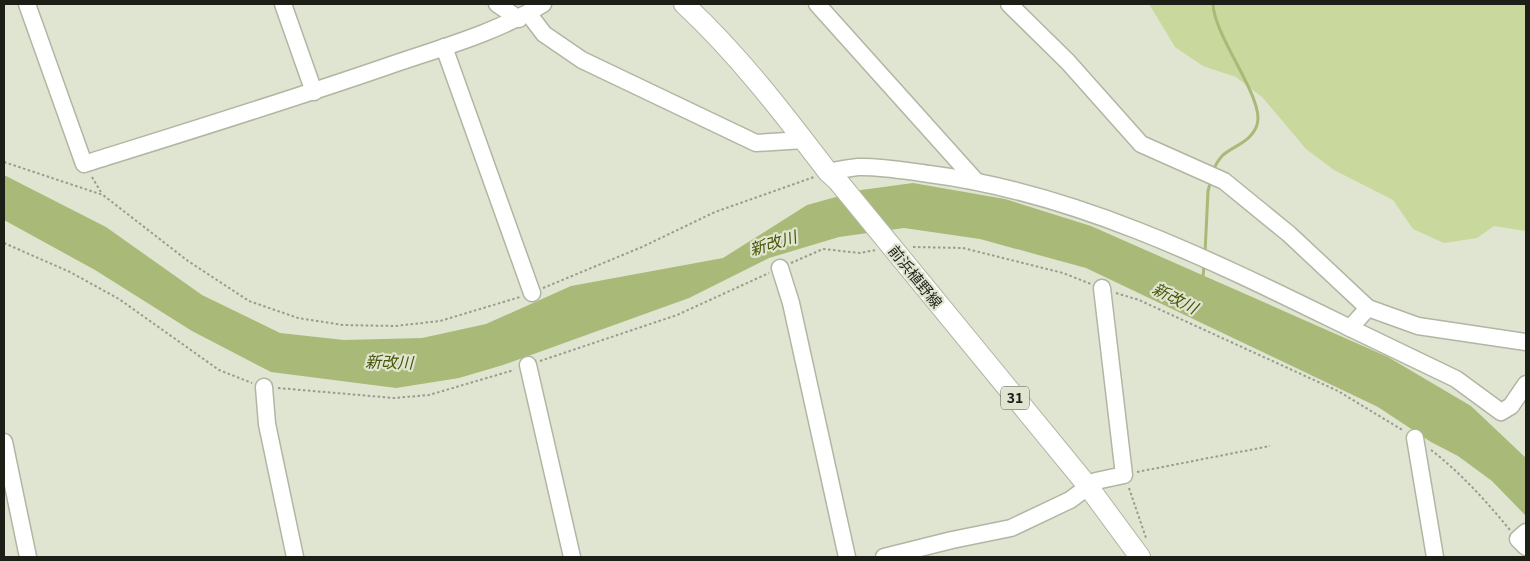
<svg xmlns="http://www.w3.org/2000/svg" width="1530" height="561" font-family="Georgia,'Noto Sans JP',serif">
  <rect width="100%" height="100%" fill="#dfe5d0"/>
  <path fill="#c9d89c" d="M1149,4H1526V231L1494,226L1477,238L1444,243L1413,229L1393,200L1334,170L1306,149L1263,98L1236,77L1203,66L1175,47Z"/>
  <path fill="#a9b977" d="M4,175L106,227L202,295L280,333L344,340L422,338L486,324L571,286L723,258L807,205L861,190L913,183L1005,199L1091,226L1388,357L1471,406L1526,458V516L1492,481L1458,456L1431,442L1378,407L1086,268L980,239L904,228L839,237L769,258L689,298L503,365L459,378L396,388L271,372L192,331L95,270L4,220Z"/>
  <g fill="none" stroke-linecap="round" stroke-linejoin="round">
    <g stroke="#a9b977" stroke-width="3">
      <path d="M1213,171C1215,166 1219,159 1223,155C1235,145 1251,142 1257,125C1266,100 1214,37 1213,4"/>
      <path d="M1205,253L1208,191L1211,180"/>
      <path d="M1203,278L1204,264"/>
    </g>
    <g stroke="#b1b6a3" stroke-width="19">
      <g id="minor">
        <path d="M27,4L84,164C186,132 287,101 388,66C440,48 496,33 543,4"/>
        <path d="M283,4L314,92"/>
        <path d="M497,4L519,19"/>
        <path d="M817,4L975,180"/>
        <path d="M1009,4L1068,62L1141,144L1224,181L1289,234L1368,308L1418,326L1526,342"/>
        <path d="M528,13L544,34L582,60L756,143L804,140"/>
        <path d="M444,47L532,293"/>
        <path d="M828,172C838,170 848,168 858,167C881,166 906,171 929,174C1078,193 1217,263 1350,328L1368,308"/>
        <path d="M780,268L791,303L847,557"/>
        <path d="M1350,328L1456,379L1501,412L1511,406L1526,384"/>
        <path d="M528,365L572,557"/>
        <path d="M264,387L267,424L295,557"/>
        <path d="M1415,438L1435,557"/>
        <path d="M4,442L28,557"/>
        <path d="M1526,532L1518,539L1526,547"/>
        <path d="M884,557L952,540L1011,528L1070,500L1096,481L1124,475L1102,288"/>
      </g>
    </g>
    <g stroke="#b1b6a3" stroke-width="22">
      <path id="major" d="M684,4C738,54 783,113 828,172L837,180L1087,485L1140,557"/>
    </g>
    <g stroke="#989c8c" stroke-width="2" stroke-dasharray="2.5 2.5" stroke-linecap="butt">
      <path d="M4,162L103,195L188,261L249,301L298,318L343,325L395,326L440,321L520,297"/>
      <path d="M92,177L102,194"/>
      <path d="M4,243L70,272L119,299L219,370L252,383"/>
      <path d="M913,247L963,248L1063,273L1091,284"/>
      <path d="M791,263L823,249L860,253L876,250"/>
      <path d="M543,288L642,247L715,212L814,177"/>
      <path d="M1116,293L1139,300L1338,391L1404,431"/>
      <path d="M540,361L677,315L769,273"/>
      <path d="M278,388L394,398L429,395L514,370"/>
      <path d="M1431,450C1461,473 1486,501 1510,530"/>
      <path d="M1137,472L1270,446"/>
      <path d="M1129,488L1146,538"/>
    </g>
    <use href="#minor" stroke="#fff" stroke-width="16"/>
    <use href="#major" stroke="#fff" stroke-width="20"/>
  </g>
  <g text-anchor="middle" stroke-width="4.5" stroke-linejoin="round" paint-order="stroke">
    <rect fill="#dfe5d0" stroke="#575a4e" stroke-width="1" x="1001" y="386.5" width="28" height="23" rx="4"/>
    <g font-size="14" font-weight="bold" fill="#1d1f17">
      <text x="1015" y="403">31</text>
    </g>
    <g font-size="15" fill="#1d1f17" stroke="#dfe5d0">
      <text transform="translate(915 277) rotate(51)" y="5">前浜植野線</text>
    </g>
    <g font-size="16" font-style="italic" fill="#485507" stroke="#dfe5d0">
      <text transform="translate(773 243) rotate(-17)" y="6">新改川</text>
      <text transform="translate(1175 298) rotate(27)" y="6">新改川</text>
      <text transform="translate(389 362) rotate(1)" y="6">新改川</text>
    </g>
  </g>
  <rect width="1530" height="561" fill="none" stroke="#1d1f17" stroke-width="10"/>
</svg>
